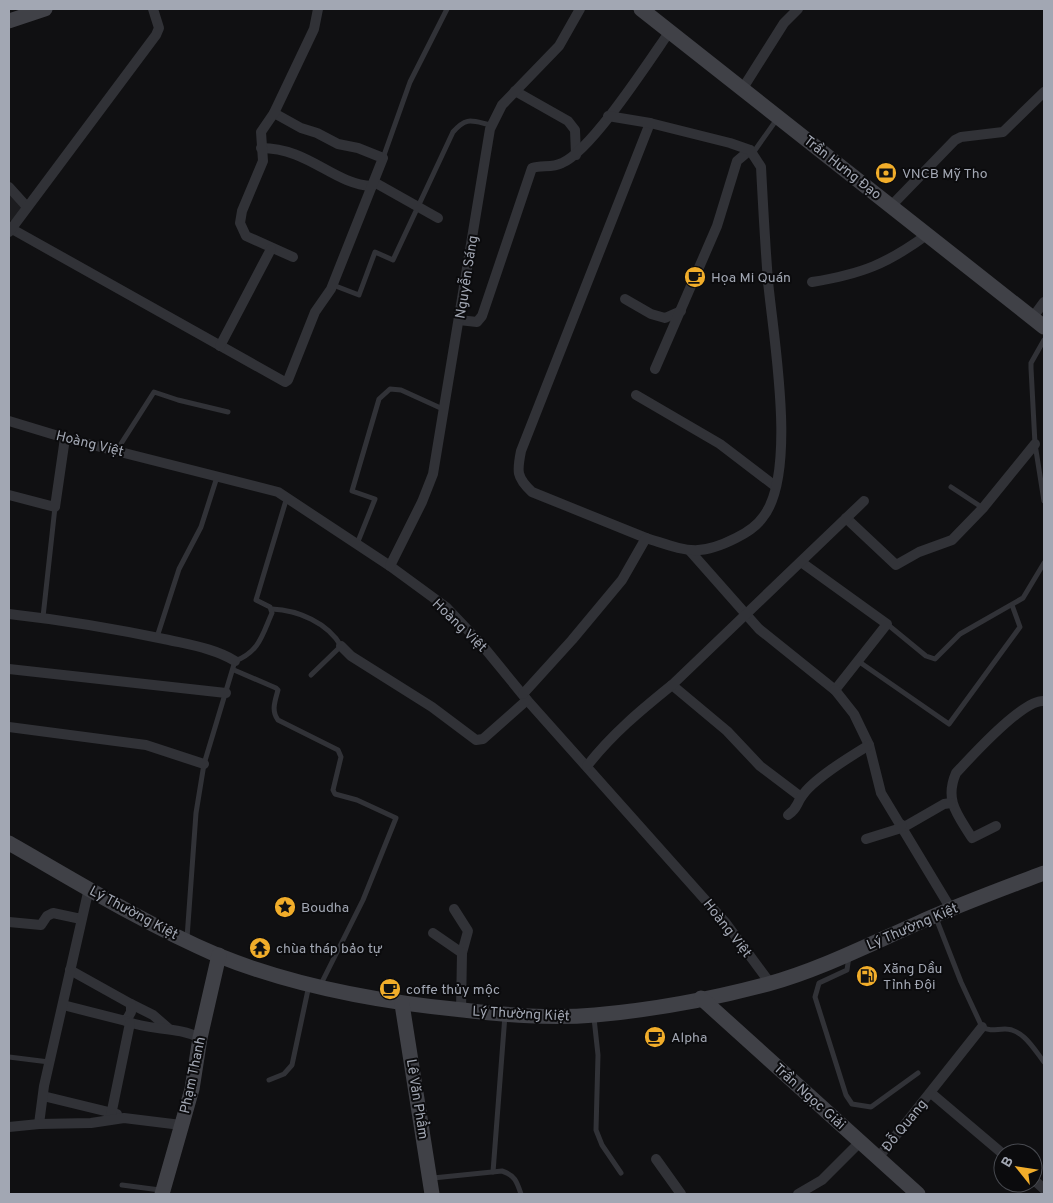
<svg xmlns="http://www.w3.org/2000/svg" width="1053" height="1203" font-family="Overpass,sans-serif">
  <rect width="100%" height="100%" fill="#101012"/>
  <path fill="#1c1c1f" d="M9,193L22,208L12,221L9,220Z"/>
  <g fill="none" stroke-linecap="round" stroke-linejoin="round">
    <g stroke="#313237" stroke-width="5">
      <path d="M753,153L777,119"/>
      <path d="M383,158L410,82L447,9"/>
      <path d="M333,285L359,295L375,252L393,260L453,132C467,116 472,121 491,125"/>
      <path d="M1044,340L1031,363V368L1035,444L1044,501"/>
      <path d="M117,450L154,392L178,400L228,412"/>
      <path d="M951,487L983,508"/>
      <path d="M357,544L375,499L352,491L379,399L390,389L401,390L445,410"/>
      <path d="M272,609C298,610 328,623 341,646L311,675"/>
      <path d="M43,617L55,507"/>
      <path d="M887,624L926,656L935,659L960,634L1023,598L1044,563"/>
      <path d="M157,637L179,569L201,527L217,477"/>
      <path d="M858,661L949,724L1020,627L1012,605"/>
      <path d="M234,670L276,688L278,690C275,701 271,711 278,720L338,750L341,757L333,790L335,794L357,800L396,818L363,900L321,984"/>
      <path d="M936,918L961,982L982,1027C991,1032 996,1029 1005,1029C1023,1029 1034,1049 1044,1062"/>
      <path d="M187,938L196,813L204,764L235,661C260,651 262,635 272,613L270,607L256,600L287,497"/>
      <path d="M849,956L847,970L819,983L815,997L846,1095L852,1104L871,1107L918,1073"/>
      <path d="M594,1018L598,1055L596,1130L602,1145L621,1173"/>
      <path d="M9,1057L49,1062"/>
      <path d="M269,1080L284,1074L292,1065L309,985"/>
      <path d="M493,1172L505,1015"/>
      <path d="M433,1178L502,1171C515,1175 517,1182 521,1194"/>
      <path d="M122,1185L160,1190"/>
    </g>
    <g stroke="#313237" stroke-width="10">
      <path d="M743,88L784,23L798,9"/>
      <path d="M515,91L568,121L575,130L576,155"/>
      <path d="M261,148C309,148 333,184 372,186"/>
      <path d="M374,182L438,218"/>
      <path d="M9,187L27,207"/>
      <path d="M892,205L955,140L961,137L1003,132L1044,92"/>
      <path d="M12,229L285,382L288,380L315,312L331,289L383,158L358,148L338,144L317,133L301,128L274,113"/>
      <path d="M9,232L156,35L159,28L153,9"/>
      <path d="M293,257L246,236L240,223L242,211L263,161L261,132L274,113L314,29L318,9"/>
      <path d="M812,282C862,274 887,264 928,234"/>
      <path d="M625,299L651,314L665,318L681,311"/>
      <path d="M1033,317L1044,302"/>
      <path d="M459,320L477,322L482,316L532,168C542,165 552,168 562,163C592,150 649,61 670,31"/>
      <path d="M220,346L271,249"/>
      <path d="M655,369L717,226L737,161L750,150"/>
      <path d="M636,395L720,444L775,486"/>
      <path d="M9,421L65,438L278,492L390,566L446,607L482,645L527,700L725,922L770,983"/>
      <path d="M9,495L55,507L65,438"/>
      <path d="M846,518L896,565L919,552L952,540L983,508L1035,444"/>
      <path d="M646,538L532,492C516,477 517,471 521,451L650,123"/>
      <path d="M690,551L759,629L835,690L887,624L801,562"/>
      <path d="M390,566L422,502L433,474L490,129L502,105L559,46L580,9"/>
      <path d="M9,614C63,620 116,629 169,640C191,645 216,649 235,661"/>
      <path d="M341,646L351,656L432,707L476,740L483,739L527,700"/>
      <path d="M9,669L226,693"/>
      <path d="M672,685L727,731L760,766L801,797"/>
      <path d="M835,690L854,714L869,745L881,793L951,909"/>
      <path d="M523,694L572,640L622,580L646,538C685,550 697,558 736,538C746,533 757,526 763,517C798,473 773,336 768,281C765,243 763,205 761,167L750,150L730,143L650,123L608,116"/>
      <path d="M9,727L146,745L204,764"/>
      <path d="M587,766C612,734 641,710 672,685L864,501"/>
      <path d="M788,815C798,808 796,804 802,796C813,779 851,756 869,745"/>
      <path d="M996,826L972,838C958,815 944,801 956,773C971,757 1023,699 1044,701"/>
      <path d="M904,827L944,804L951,803"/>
      <path d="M866,839L898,829L902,825"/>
      <path d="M454,909L468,931L462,953"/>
      <path d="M9,922L41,925L47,916L53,913L81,919"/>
      <path d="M433,933L462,953L461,1010"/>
      <path d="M131,1004L153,1015L168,1028"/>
      <path d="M63,1005L126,1021L131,1012V1004L70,970"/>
      <path d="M126,1021C150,1031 177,1026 200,1038"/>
      <path d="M931,1093L1003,1154"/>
      <path d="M43,1096L117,1114"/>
      <path d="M110,1120L130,1023"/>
      <path d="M39,1124L44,1086L89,888"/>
      <path d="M9,1127L39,1124L91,1123L124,1118L181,1125"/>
      <path d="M878,1158L982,1027"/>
      <path d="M656,1159L681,1194"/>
      <path d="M1033,1179L1044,1189"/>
      <path d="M798,1194L822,1180L860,1142"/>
    </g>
    <g stroke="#404147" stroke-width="15">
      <path d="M641,9L1044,327"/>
      <path d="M9,21L45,9"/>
      <path d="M9,843C77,882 145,924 217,955C296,987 380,1002 463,1010C507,1015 551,1019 595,1015C653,1010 712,999 768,984C819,970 868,945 916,924C958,905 1002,889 1044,873"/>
      <path d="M701,998L918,1194"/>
      <path d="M402,1004L432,1194"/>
      <path d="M162,1194L192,1089L200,1038L219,955"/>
    </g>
  </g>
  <defs>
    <g id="bank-disc" transform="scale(1.125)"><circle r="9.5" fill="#f1ad2a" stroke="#0b0b0d"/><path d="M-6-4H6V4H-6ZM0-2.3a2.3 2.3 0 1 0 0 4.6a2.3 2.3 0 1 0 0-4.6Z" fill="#111"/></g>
    <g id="cafe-disc" transform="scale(1.125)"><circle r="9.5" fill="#f1ad2a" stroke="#0b0b0d"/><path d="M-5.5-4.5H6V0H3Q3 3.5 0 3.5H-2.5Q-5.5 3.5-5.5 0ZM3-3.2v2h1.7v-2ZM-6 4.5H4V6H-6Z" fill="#111"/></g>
    <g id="sight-disc" transform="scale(1.125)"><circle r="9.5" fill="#f1ad2a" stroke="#0b0b0d"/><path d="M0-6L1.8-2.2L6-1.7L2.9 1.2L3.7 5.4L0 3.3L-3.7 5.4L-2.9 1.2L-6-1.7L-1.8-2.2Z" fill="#111"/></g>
    <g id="temple-disc" transform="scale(1.125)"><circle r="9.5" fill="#f1ad2a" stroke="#0b0b0d"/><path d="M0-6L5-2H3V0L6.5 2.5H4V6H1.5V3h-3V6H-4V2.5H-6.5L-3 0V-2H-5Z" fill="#111"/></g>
    <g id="fuel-disc" transform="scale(1.125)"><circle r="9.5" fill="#f1ad2a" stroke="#0b0b0d"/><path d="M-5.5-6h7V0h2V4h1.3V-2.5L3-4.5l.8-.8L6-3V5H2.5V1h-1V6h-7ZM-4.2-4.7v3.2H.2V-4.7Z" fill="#111"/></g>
  </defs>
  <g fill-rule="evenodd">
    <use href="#bank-disc" x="886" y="173"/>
    <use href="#cafe-disc" x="695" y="277"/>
    <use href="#sight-disc" x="285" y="907"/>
    <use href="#temple-disc" x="260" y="948"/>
    <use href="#fuel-disc" x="867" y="976"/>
    <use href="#cafe-disc" x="390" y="989"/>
    <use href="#cafe-disc" x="655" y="1037"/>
  </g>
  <g text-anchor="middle" stroke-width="4" stroke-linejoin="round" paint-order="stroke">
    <g font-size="14" fill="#a2a7b3" stroke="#0b0b0d">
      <text transform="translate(843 167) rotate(38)" y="5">Trần Hưng Đạo</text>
      <text transform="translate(466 277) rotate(-81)" y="5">Nguyễn Sáng</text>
      <text transform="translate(90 443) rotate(14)" y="5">Hoàng Việt</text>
      <text transform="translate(460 625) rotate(44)" y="5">Hoàng Việt</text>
      <text transform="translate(134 912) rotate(28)" y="5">Lý Thường Kiệt</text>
      <text transform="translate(912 926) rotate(-23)" y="5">Lý Thường Kiệt</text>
      <text transform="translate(728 928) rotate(52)" y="5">Hoàng Việt</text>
      <text transform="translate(521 1013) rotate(3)" y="5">Lý Thường Kiệt</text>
      <text transform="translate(192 1075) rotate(-78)" y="5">Phạm Thanh</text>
      <text transform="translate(810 1096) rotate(42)" y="5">Trần Ngọc Giải</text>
      <text transform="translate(418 1099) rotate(81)" y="5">Lê Văn Phẩm</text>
      <text transform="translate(904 1125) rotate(-51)" y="5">Đỗ Quang</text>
    </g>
    <g font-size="14" fill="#a2a7b3" stroke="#0b0b0d" text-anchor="start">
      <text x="902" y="178">VNCB Mỹ Tho</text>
      <text x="711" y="282">Họa Mi Quán</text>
      <text x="301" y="912">Boudha</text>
      <text x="276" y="953">chùa tháp bảo tự</text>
      <text x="883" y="973">Xăng Dầu<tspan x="883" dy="16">Tỉnh Đội</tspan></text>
      <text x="406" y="994">coffe thủy mộc</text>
      <text x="671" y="1042">Alpha</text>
    </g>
  </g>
  <rect width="1053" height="1203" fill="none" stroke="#a2a7b3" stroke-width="20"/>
  <g transform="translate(1018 1168) rotate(300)"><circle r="24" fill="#0b0b0d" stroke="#47494f"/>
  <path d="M0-4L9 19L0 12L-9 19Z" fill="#f1ad2a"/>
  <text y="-8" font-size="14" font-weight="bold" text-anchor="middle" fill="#a2a7b3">B</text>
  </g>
</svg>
